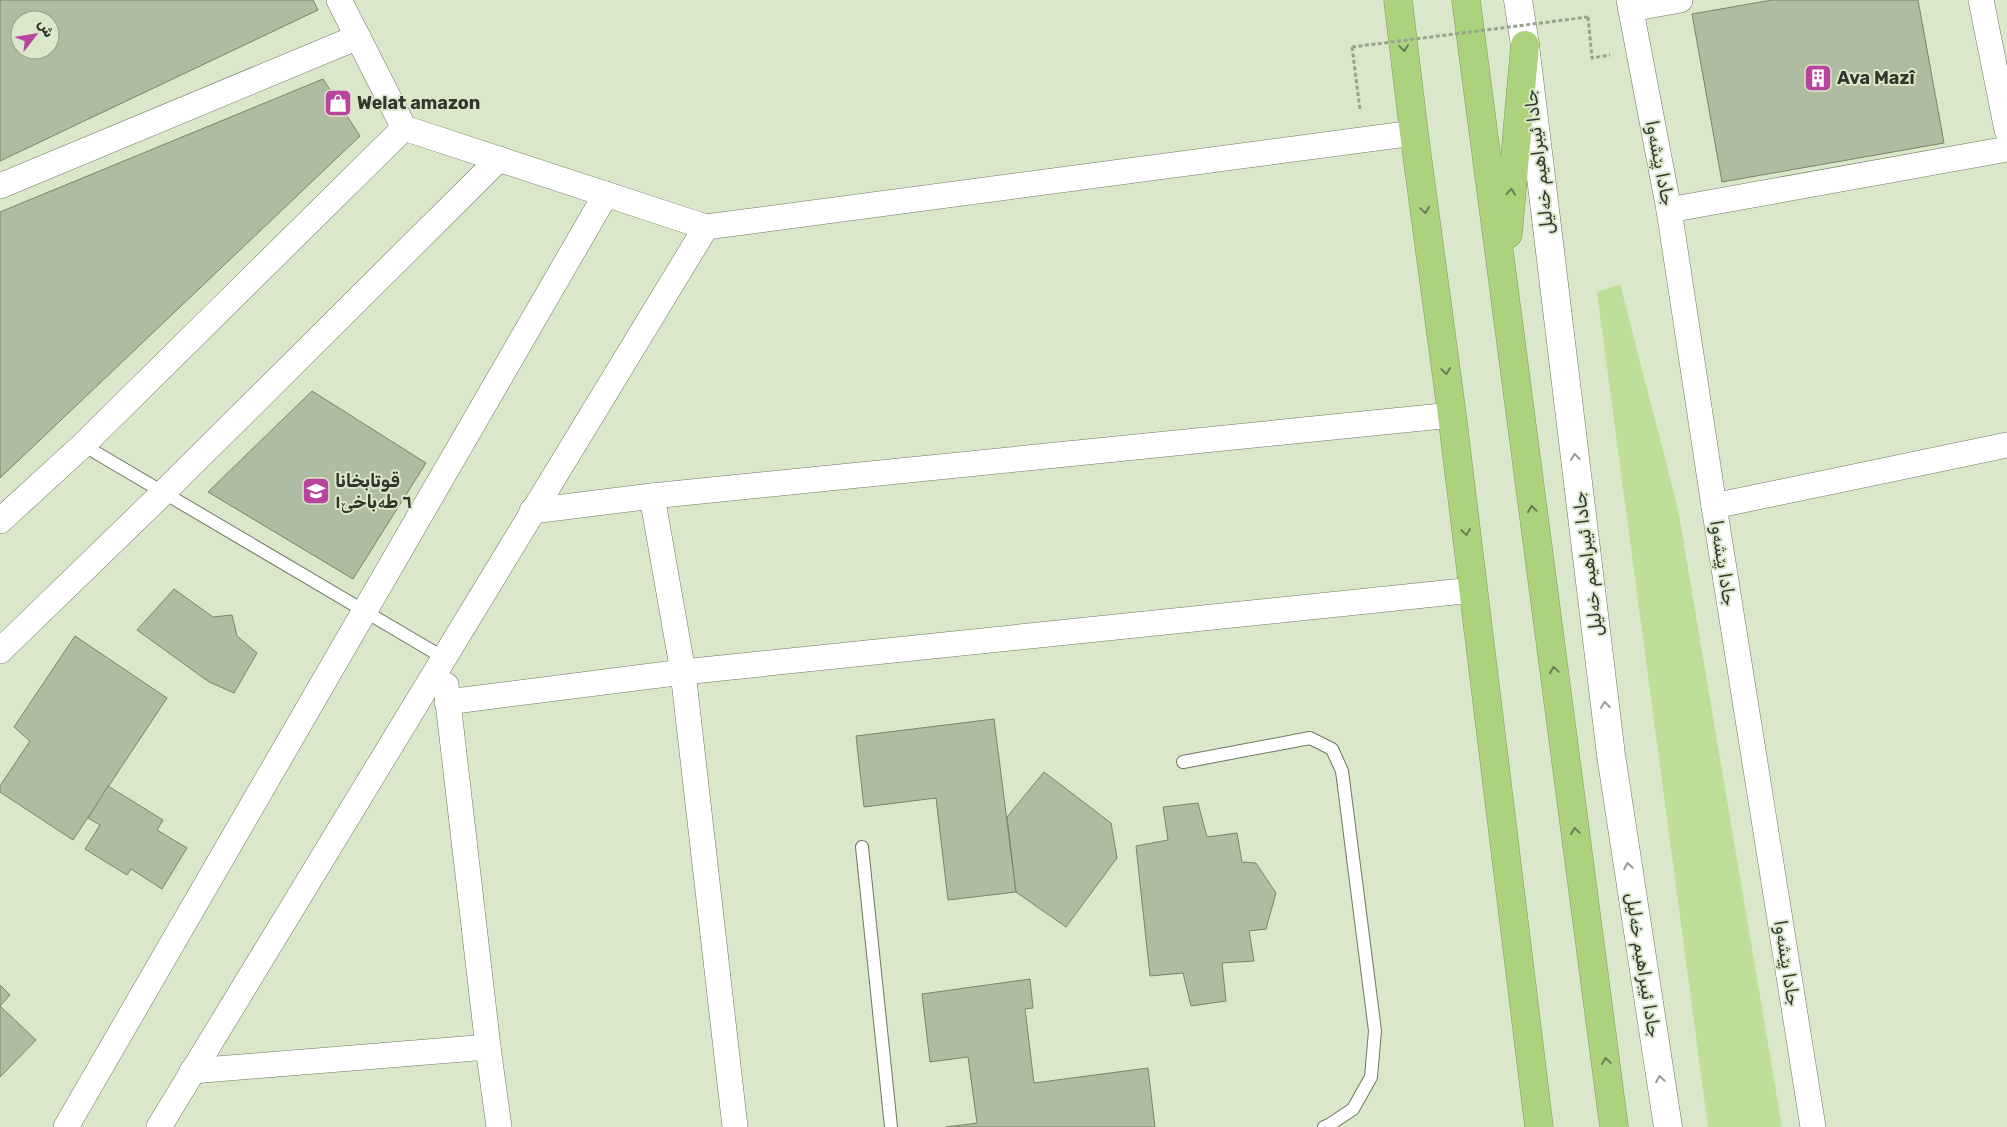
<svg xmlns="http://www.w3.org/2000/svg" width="2007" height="1127" font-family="Rubik,'Noto Naskh Arabic',sans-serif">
  <rect width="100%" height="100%" fill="#dae7cb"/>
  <path fill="#bfde99" d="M1620,284L1678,509L1782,1127H1708L1597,292Z"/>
  <g fill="#b0bca2" stroke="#79856b" fill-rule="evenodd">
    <path d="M0,0H313L318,10L0,161ZM20,20H50V50H20Z"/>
    <path d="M1772,0H1918L1944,143L1722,182L1692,14Z"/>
    <path d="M323,79L360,136L0,478V212Z"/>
    <path d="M312,391L426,463L353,579L208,492Z"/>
    <path d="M174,589L213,617L232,615L237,636L257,653L234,693L209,682L137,630Z"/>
    <path d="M75,636L167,698L73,840L0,792V786L30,741L14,727Z"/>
    <path d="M994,719L1016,892L948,900L936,798L864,807L856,736Z"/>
    <path d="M1044,772L1111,823L1117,858L1066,927L1016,892L1007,817Z"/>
    <path d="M108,786L163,820L157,830L187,848L162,889L131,869L127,875L85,849L100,825L88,818Z"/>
    <path d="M1198,803L1207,837L1237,833L1242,862L1256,863L1276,893L1266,929L1249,931L1254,961L1222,963L1226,1001L1191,1006L1183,973L1150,976L1136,846L1168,840L1163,807Z"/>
    <path d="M1030,979L1033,1008L1025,1009L1034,1083L1148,1068L1155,1127H946L977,1123L968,1057L930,1062L922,994Z"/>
    <path d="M0,985L10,995L0,1006Z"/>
    <path d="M0,1006L36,1040L0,1077Z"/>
  </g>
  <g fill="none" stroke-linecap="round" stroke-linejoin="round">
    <g stroke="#6d7960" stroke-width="14">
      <g id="lane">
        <path d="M83,445L444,658"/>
        <path d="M1183,762L1310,738L1332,749L1342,771L1375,1031L1371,1077L1353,1109L1329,1125L1324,1127"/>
        <path d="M862,847L891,1127"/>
      </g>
    </g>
    <g stroke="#6d7960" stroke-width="26">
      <g id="street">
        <path d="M339,0L404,128L706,227"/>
        <path d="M1629,0L1669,210L1714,506L1813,1127"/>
        <path d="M1981,0L2007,130"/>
        <path d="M1631,9L1680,0"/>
        <path d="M0,186L358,37"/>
        <path d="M1669,210L2007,149"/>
        <path d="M652,496L683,672L735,1127"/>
        <path d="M1714,506L2007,445"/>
        <path d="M532,511L652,496L1452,415"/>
        <path d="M0,521L83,445L404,128"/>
        <path d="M0,651L164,492L499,159"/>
        <path d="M446,685L488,1047L499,1127"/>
        <path d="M447,702L683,672L1473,590"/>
        <path d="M192,1071L488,1047"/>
        <path d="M66,1127L606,194"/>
        <path d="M159,1127L706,227L1414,133"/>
      </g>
    </g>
    <g stroke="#6d7960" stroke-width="29">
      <path id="secondary" d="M1518,0L1525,45L1611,755L1668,1127"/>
    </g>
    <g stroke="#829c62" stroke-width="29">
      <g id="highway">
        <path d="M1398,0L1414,133L1452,415L1539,1127"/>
        <path d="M1466,0L1614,1127"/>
        <path d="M1508,234L1525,45"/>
      </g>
    </g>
    <g stroke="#98a28d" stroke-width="3" stroke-dasharray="4 2.5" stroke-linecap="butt">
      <path d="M1588,17L1592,58L1610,55"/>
      <path d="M1352,47L1360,110"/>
    </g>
    <use href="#lane" stroke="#fff" stroke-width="12"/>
    <use href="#street" stroke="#fff" stroke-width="25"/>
    <use href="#secondary" stroke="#fff" stroke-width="28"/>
    <use href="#highway" stroke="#add27e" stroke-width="28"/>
    <path stroke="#98a28d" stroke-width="3" stroke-dasharray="4 2.5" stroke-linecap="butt" d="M1352,47L1588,17"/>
  </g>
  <defs><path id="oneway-chevron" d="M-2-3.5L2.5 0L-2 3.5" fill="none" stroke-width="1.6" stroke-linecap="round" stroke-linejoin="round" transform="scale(1.25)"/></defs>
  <g stroke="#697d51">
    <use href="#oneway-chevron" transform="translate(1404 48) rotate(83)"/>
    <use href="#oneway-chevron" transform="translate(1511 192) rotate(-86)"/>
    <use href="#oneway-chevron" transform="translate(1425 210) rotate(82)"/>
    <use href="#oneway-chevron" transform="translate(1446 371) rotate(83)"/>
    <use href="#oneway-chevron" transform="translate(1532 509) rotate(-98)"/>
    <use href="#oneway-chevron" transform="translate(1466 532) rotate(83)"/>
    <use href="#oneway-chevron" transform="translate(1554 670) rotate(-98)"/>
    <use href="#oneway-chevron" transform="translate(1575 831) rotate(-98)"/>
    <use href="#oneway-chevron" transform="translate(1606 1061) rotate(-98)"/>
  </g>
  <g stroke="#989b96">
    <use href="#oneway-chevron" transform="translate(1575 457) rotate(-97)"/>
    <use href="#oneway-chevron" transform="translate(1605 705) rotate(-97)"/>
    <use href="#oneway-chevron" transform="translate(1628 866) rotate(-99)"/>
    <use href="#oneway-chevron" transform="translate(1660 1079) rotate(-99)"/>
  </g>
  <defs>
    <g id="building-square" transform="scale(1.4375)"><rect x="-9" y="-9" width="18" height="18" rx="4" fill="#b8449d" stroke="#dae7cb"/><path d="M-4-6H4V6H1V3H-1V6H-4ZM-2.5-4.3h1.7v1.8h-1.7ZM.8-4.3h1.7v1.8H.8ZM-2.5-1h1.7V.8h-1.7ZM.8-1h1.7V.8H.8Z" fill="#fff"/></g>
    <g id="shop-square" transform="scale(1.4375)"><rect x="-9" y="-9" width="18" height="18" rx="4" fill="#b8449d" stroke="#dae7cb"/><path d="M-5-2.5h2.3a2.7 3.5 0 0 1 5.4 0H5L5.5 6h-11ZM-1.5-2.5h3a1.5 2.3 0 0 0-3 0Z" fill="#fff"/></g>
    <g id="school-square" transform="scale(1.4375)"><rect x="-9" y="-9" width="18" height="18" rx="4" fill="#b8449d" stroke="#dae7cb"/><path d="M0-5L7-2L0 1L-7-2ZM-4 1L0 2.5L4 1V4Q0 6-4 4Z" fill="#fff"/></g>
  </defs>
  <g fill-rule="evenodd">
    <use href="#building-square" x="1818" y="78"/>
    <use href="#shop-square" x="338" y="103"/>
    <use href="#school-square" x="316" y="491"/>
  </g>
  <g text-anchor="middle" stroke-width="4" stroke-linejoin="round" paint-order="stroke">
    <g font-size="18" font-weight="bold" fill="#32372d" stroke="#dae7cb" text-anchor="start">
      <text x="1837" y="84">Ava Mazî</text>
      <text x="357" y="109">Welat amazon</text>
      <text x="335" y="487">قوتابخانا<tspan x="335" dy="21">۱٦ طەباخێ</tspan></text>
    </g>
    <g font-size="18" fill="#32372d" stroke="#dae7cb">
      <text transform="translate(1539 162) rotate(-97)" y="6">جادا ئیبراهیم خەلیل</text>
      <text transform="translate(1660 163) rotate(79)" y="6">جادا پێشەوا</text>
      <text transform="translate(1723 563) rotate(81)" y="6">جادا پێشەوا</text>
      <text transform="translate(1588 564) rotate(-97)" y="6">جادا ئیبراهیم خەلیل</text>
      <text transform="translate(1787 963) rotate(81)" y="6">جادا پێشەوا</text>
      <text transform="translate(1643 965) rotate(81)" y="6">جادا ئیبراهیم خەلیل</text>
    </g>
  </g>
  <g transform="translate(35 35) rotate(59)"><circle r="24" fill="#dae7cb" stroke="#97a18c"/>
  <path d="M0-4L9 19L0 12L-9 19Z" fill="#b8449d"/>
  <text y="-8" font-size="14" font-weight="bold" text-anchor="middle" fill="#32372d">ش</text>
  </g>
</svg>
